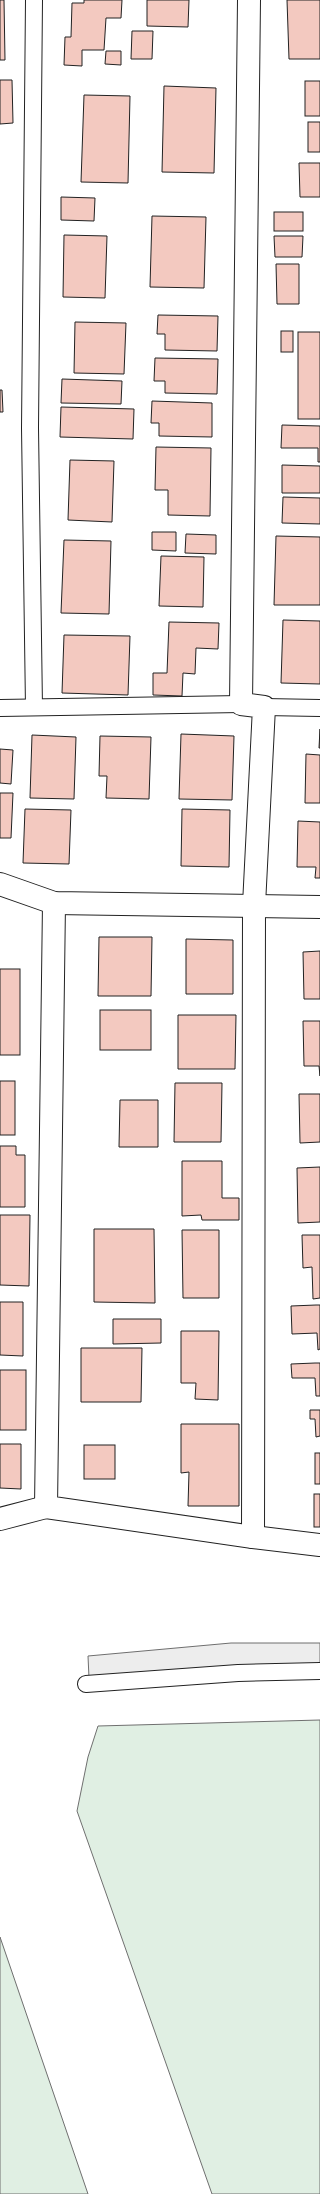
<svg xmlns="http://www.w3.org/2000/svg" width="320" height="2194" font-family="Jost,sans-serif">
  <rect width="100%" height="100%" fill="#fff"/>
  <g fill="#e0efe3" stroke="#6f6f6f">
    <path d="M320,1720V2194H212L77,1811L88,1757L98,1726Z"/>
    <path d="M0,1937L88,2194H0Z"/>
  </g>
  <path fill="#ededed" stroke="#6f6f6f" d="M231,1643H320V1667L89,1678L88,1656Z"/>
  <g fill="#f3c9c0" stroke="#222">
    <path d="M0,0H4L5,60H0Z"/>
    <path d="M84,0H122L121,18H106L104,50H82V66L64,65L65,37H71L72,3H84Z"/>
    <path d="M147,0H189L188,27L147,26Z"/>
    <path d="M287,0H320V59H289Z"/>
    <path d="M132,31H153L152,59H131Z"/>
    <path d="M106,51H121V65L105,64Z"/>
    <path d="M0,80H12L13,123L0,124Z"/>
    <rect x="305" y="81" width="15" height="35"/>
    <path d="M164,86L216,88L214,173L162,172Z"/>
    <path d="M84,95L130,96L128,183L81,182Z"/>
    <rect x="308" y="122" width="12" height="30"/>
    <path d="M299,163H320V197H300Z"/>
    <path d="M61,197L95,198L94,221L61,220Z"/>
    <rect x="274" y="212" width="29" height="19"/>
    <path d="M152,216L206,217L204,288L150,287Z"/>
    <path d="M64,235L107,236L105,298L63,297Z"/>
    <path d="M274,236H303L302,257H275Z"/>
    <path d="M276,264H299V304H277Z"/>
    <path d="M158,315L218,316L217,351L165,350V334H157Z"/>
    <path d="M75,322L126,323L124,374L74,373Z"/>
    <rect x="281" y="331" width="12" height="21"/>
    <rect x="298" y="332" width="22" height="87"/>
    <path d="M155,358L218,359L217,394L165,393V381H154Z"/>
    <path d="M62,379L122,381L121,404L61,403Z"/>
    <path d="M0,390H2L3,412H0Z"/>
    <path d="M152,401L212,403V437L159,436V423H151Z"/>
    <path d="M61,407L134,409L133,439L60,437Z"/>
    <path d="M282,425L320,426V462H318V448H281Z"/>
    <path d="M156,447L211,448L210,516L168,515V490H155Z"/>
    <path d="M70,460L114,461L112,522L68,520Z"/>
    <path d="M282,465L320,466V493H282Z"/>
    <path d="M283,497L320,498V524L282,523Z"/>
    <path d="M152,532H176V551L152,550Z"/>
    <path d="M186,534L216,535V554L185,553Z"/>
    <path d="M276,536L320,537V605H274Z"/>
    <path d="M64,540L111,541L109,614L61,613Z"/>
    <path d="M161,556L204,557L203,607L159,606Z"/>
    <path d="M283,620L320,621V684L281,683Z"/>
    <path d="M169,622L219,623L218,649L196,648L195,674L183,673L182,696L153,695V673H167Z"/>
    <path d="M64,635L130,636L128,695L62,693Z"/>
    <path d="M320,729V748H319Z"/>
    <path d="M181,734L234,736L232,800L179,799Z"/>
    <path d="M32,735L76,737L74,799L30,798Z"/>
    <path d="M100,736L151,737L149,799L106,798L107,776H99Z"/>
    <path d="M0,749L13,750L11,784L0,783Z"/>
    <path d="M306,754L320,755V803H305Z"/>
    <path d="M0,793H13L11,838H0Z"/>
    <path d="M25,809L71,810L69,864L23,863Z"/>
    <path d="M182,809L230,810L229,867L181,866Z"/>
    <path d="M298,821L320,822V878H315L316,867H297Z"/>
    <path d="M99,937H152L151,996H98Z"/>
    <path d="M186,939L233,940V994H186Z"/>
    <path d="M320,951V999H304L303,952Z"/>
    <rect x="0" y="969" width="20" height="86"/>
    <rect x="100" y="1010" width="51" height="40"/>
    <path d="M178,1015H236L235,1069H178Z"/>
    <path d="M303,1021H320V1076L319,1066H304Z"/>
    <rect x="0" y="1081" width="15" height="54"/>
    <path d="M175,1083H222L221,1142H174Z"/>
    <path d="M299,1094H320V1142L300,1143Z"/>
    <path d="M120,1100H158V1147H119Z"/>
    <path d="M0,1146H16V1155H25V1207H0Z"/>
    <path d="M182,1161H222V1198H239V1220H202L201,1215L182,1216Z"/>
    <path d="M320,1167V1222L298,1223L297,1168Z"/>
    <path d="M0,1215H30L29,1286L0,1285Z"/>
    <path d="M94,1229H154L155,1303L94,1302Z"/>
    <path d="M182,1230H219V1298H183Z"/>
    <path d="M302,1235H320V1298L313,1299L312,1267L303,1268Z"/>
    <path d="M0,1302H23V1356L0,1355Z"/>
    <path d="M316,1305H320V1349L318,1350L317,1333L292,1334L291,1306Z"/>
    <path d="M113,1319H161V1343L113,1344Z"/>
    <path d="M181,1331H219L218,1400L195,1399L196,1383H181Z"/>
    <path d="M81,1348H142L141,1402H81Z"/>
    <path d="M315,1363H320V1396H316L315,1378H292L291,1364Z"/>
    <rect x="0" y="1370" width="26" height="60"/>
    <path d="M310,1410H320V1436L316,1437L315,1419H310Z"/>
    <path d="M181,1424H239V1506H188L189,1472L181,1473Z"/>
    <path d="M0,1444H21V1489L0,1488Z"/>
    <rect x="84" y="1445" width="31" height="34"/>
    <rect x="315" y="1453" width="5" height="31"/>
    <rect x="314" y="1494" width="6" height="33"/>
  </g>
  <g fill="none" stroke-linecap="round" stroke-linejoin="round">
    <g stroke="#222" stroke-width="18">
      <g id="service">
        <path d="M34,707L30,428L34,0"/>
        <path d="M264,707L320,708"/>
        <path d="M0,708L241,704"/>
        <path d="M86,1684L238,1673L320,1671"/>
      </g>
    </g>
    <g stroke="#222" stroke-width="24">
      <g id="minor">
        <path d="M0,884L54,903L320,907"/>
        <path d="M54,903L46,1507L253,1537L254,905L264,707L241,704L249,0"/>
        <path d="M0,1519L46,1507"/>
        <path d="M253,1537L320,1545"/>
      </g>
    </g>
    <use href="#service" stroke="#fff" stroke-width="16"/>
    <use href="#minor" stroke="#fff" stroke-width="22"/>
  </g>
</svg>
